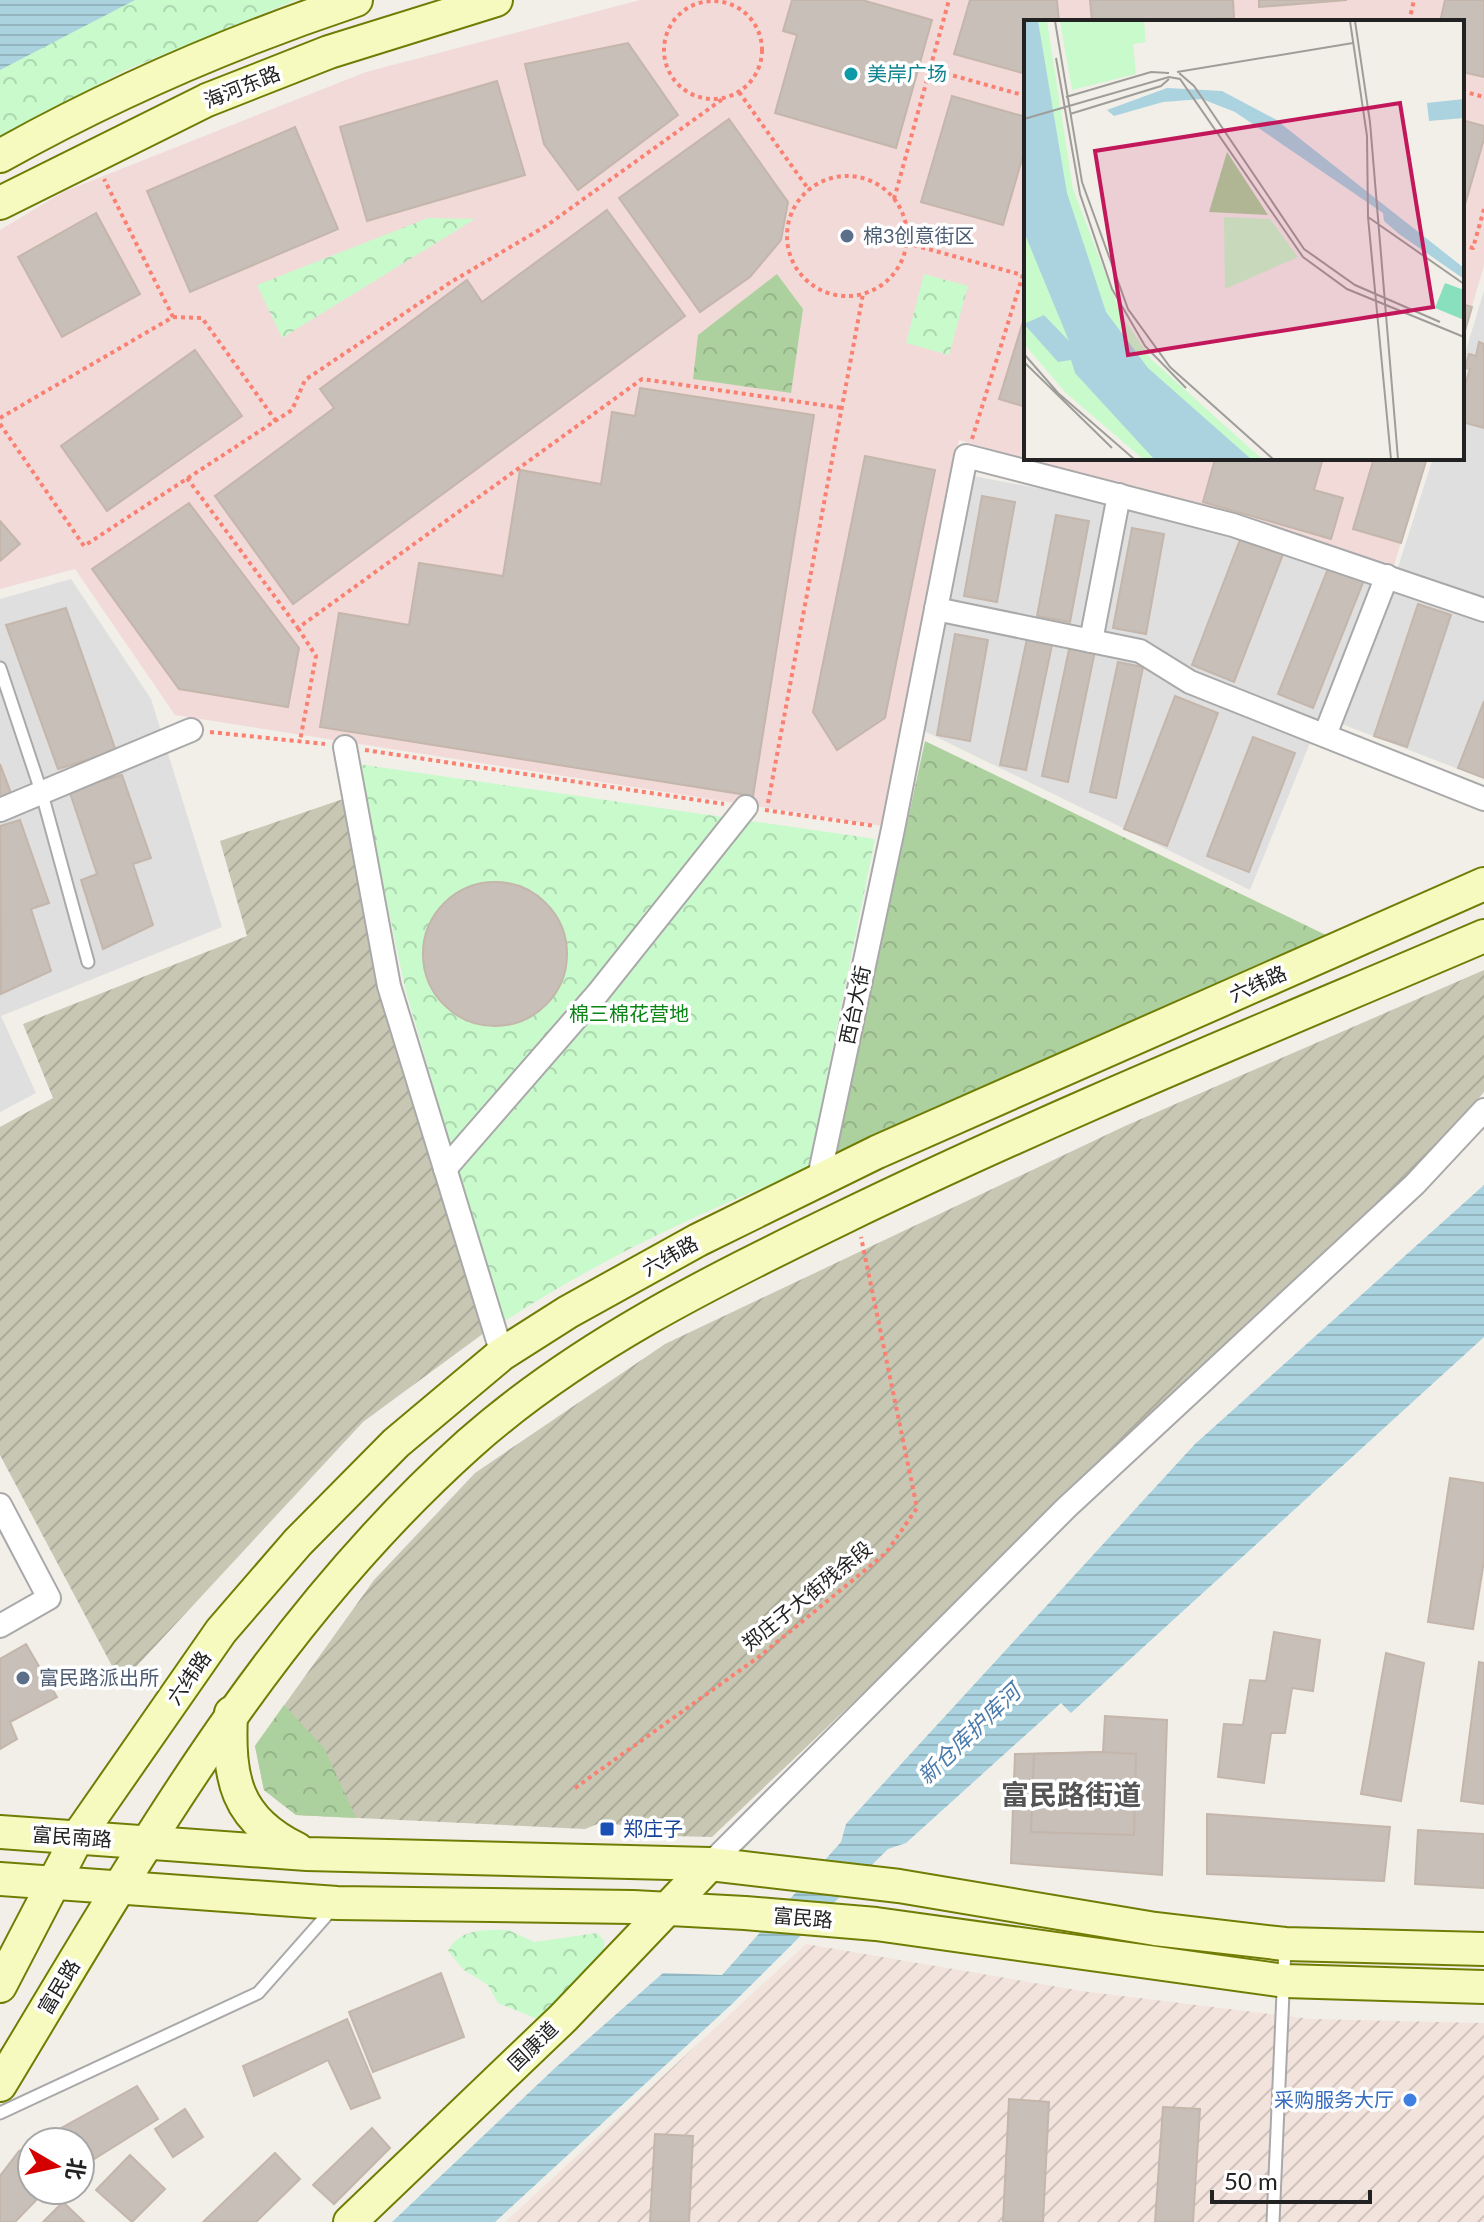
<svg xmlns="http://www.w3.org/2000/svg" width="1484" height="2222" font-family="Lato,'Noto Sans SC',sans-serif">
  <defs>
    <pattern id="military-furrows" width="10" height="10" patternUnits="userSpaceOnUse" patternTransform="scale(2)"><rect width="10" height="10" fill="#f3e3dd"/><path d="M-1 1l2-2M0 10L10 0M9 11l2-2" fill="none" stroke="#d0c2bd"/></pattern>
    <pattern id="construction-furrows" width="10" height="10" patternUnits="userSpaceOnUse" patternTransform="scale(2)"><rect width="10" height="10" fill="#c7c7b4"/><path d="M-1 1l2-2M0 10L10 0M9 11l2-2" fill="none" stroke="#abab9a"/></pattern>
    <pattern id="forest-crowns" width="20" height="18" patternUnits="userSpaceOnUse" patternTransform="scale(2)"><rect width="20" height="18" fill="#add19e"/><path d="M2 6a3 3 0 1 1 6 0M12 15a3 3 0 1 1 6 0" fill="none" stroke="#95b388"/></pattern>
    <pattern id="park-crowns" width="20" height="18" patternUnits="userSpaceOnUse" patternTransform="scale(2)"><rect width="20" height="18" fill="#c8facc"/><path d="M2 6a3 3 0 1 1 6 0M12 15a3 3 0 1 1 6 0" fill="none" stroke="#acd6af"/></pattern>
    <pattern id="water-rules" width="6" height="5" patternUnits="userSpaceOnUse" patternTransform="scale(2)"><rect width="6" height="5" fill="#aad3df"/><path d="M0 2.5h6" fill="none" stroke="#92b5bf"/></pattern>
  </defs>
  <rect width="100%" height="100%" fill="#f2efe9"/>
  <g fill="#e0dfdf">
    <path d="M1484,291V779L1321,716L1250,890L924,731L973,476L1095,499L1226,531L1392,586L1433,458H1462V363Z"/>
    <path d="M71,579L151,699L222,927L1,1016L36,1093L0,1112V599Z"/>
  </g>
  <path fill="#f2dad9" d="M640,0H1484V266L1462,339V22H1026V458H1426L1393,569L959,440L889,827L175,715L75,569L0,589V230L63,192L366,72Z"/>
  <path fill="url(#military-furrows)" d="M806,1944L1082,1991L1312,2019L1484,2023V2222H505Z"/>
  <g fill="url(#construction-furrows)">
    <path d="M346,798L384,1008L484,1333L363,1422L121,1683L0,1455V1127L53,1098L23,1024L247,936L220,841Z"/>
    <path d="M1484,970V1092L1444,1139L712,1837L632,1835L622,1825L600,1823L585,1829L296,1815L264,1790L255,1746L374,1580L475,1473L665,1344L1125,1126Z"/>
  </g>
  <g fill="url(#forest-crowns)">
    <path d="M777,274L803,309L791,393L693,379L698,335Z"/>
    <path d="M925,741L1328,936L835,1153Z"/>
    <path d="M284,1705L324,1748L356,1818L296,1815L264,1790L255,1746Z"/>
  </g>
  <g fill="url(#park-crowns)">
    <path d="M0,0H296L126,70L0,136Z"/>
    <path d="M428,218L475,219L282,338L257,285Z"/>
    <path d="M924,274L968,286L949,355L906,343Z"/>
    <path d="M358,764L875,839L808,1169C699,1213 601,1258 502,1323L405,988Z"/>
    <path d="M508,1930L534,1942L597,1933L604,1941V1956L540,2020L498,2003L488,1985L464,1970L448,1951C460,1928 484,1930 508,1930Z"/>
  </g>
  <g fill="url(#water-rules)">
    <path d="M0,0H135L0,70Z"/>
    <path d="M1484,1185V1337L1071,1713L1061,1703L906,1843L888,1849L732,2004L495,2222H392L555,2068L663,1973L722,1975L841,1842L846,1824L1195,1444Z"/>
  </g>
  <g fill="#c7bfb8" stroke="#c4b6ab" stroke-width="2">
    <path d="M792,0H862L932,20L896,148L775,113L797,35L783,31Z"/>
    <path d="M970,0H1057L1059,22H1026V74L954,54Z"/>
    <path d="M1090,0H1233L1234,18L1092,22Z"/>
    <path d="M1259,0H1347L1259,7Z"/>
    <path d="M1445,0H1484V77L1462,72V22H1440Z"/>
    <path d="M628,43L678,115L578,190L544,144L525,64Z"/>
    <path d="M497,81L525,175L367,221L340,127Z"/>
    <path d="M952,96L1026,117V145L1003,225L921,202Z"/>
    <path d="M729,119L788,202L781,240L750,277L700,312L619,198Z"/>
    <path d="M1462,120L1484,126V139L1462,215Z"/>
    <path d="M295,127L338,229L190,292L147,191Z"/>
    <path d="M607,210L685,316L293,604L215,496L334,408L320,389L467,280L482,302Z"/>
    <path d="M96,213L140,294L62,337L18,257Z"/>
    <path d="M1462,304L1472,307L1462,341Z"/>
    <path d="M1026,312V407L999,399Z"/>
    <path d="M1479,342L1484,344V428L1462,422V394L1470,369L1465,368L1469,354L1476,356Z"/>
    <path d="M195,350L242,416L107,511L61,446Z"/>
    <path d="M640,388L814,415L753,796L320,727L339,613L409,625L419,563L503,576L520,470L601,484L612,412L635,416Z"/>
    <path d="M865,456L935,470L885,718L837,750L813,712Z"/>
    <path d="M1211,458H1323L1314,490L1343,498L1331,539L1203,502L1215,459Z"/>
    <path d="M1374,458H1427L1401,543L1353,529Z"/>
    <path d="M982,496L1015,502L997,602L964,596Z"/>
    <path d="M189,503L299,648L288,707L179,689L92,569Z"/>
    <path d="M1056,515L1089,521L1070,622L1037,616Z"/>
    <path d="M0,521L20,544L0,561Z"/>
    <path d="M1132,528L1164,534L1146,634L1113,628Z"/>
    <path d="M1243,532L1285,549L1234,682L1192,665Z"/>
    <path d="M1329,566L1364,580L1313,708L1278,694Z"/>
    <path d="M1418,604L1451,615L1407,747L1374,736Z"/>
    <path d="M66,608L116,751L58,769L6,625Z"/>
    <path d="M955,634L988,640L970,741L937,735Z"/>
    <path d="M1028,634L1053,640L1026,770L1000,765Z"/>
    <path d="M1070,645L1095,651L1068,782L1042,776Z"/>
    <path d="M1118,662L1143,667L1116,798L1090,792Z"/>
    <path d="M1175,696L1218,713L1167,846L1124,829Z"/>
    <path d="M1484,701V778L1458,768Z"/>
    <path d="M1253,737L1295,753L1249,872L1207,856Z"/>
    <path d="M0,764L11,793L0,797Z"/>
    <path d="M122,775L151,858L133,864L153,925L103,949L81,880L97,874L69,790Z"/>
    <path d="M20,820L49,903L31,909L51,971L1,994L0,826Z"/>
    <circle cx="495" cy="954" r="72"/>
    <path d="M1450,1478L1484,1483V1561L1473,1629L1428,1622Z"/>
    <path d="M1274,1632L1320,1640L1313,1691L1292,1688L1285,1733H1271L1264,1783L1218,1777L1224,1724L1243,1725L1250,1680L1266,1681Z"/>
    <path d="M26,1644L57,1697L10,1722L17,1739L0,1749V1659Z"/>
    <path d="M1386,1653L1424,1663L1401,1801L1361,1794Z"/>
    <path d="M1479,1662L1484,1663V1804L1461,1801Z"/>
    <path d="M1105,1716L1167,1720L1162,1875L1011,1863L1015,1754L1103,1752Z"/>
    <path d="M1103,1752L1136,1754L1134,1835L1031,1832L1034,1754Z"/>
    <path d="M1207,1814L1390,1827L1384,1881L1207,1874Z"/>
    <path d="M1418,1830L1484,1834V1888L1415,1884Z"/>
    <path d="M441,1973L464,2037L373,2072L349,2012Z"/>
    <path d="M347,2019L380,2098L351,2109L328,2060L254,2096L243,2066Z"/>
    <path d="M137,2086L158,2119L80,2168V2142H36Z"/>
    <path d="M1009,2099L1049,2102L1043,2222H1003Z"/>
    <path d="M1163,2107L1200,2109L1193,2222H1155Z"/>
    <path d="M185,2109L203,2137L173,2157L155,2129Z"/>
    <path d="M372,2128L390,2148L334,2204L313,2185Z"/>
    <path d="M655,2134L693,2136L689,2222H650Z"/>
    <path d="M32,2144V2190H46L15,2222H0V2176L19,2151Z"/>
    <path d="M275,2153L300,2179L256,2222H203Z"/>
    <path d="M130,2155L165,2189L132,2222L96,2190Z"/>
    <path d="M63,2202L84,2222H43Z"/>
  </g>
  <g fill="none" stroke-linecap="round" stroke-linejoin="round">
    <g stroke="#a9a9a9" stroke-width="15">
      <g id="lane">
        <path d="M0,668L42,794L88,962"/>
        <path d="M0,2113L258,1993L334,1907"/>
        <path d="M1273,2222L1285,1947"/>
      </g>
    </g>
    <g stroke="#a9a9a9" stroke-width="26">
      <g id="street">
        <path d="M936,609L1140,651L1190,682L1484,799"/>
        <path d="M1091,641L1119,495"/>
        <path d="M1325,735L1387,576"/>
        <path d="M345,747L389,986L502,1354"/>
        <path d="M0,810L191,730"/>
        <path d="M445,1169L598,993L746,807"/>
        <path d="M818,1182L893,829L966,456L1233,525L1484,610"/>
        <path d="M0,1505L49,1598L0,1626"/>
        <path d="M710,1864L1066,1508L1415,1184L1484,1110"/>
      </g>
    </g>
    <g stroke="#707d05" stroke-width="36">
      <g id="secondary">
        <path d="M0,156C113,93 233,41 356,0"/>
        <path d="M0,203L207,100L329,52L496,0"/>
        <path d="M231,1713C228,1778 235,1819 297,1849"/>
        <path d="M0,1832L307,1854L710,1864L899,1886L1155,1929L1285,1944L1484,1949"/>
        <path d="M0,1879L337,1903L633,1907L745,1913L876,1924L1285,1981L1484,1987"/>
        <path d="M0,1986L77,1838L221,1631L298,1542L396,1443L502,1354L568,1312L698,1240L877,1152L1484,884"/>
        <path d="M0,2085C139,1855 266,1626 469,1444C578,1347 712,1281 842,1218C1052,1116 1269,1028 1484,936"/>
        <path d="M350,2222L563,2018L710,1864"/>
      </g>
    </g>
    <g stroke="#fa8072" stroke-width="4" stroke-dasharray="4 4" stroke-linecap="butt">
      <circle cx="713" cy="50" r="49"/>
      <path d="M1409,22L1414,0"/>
      <path d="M930,69L1026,96"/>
      <path d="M1462,91L1484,97"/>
      <path d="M739,92L809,190"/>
      <circle cx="847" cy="236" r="60"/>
      <path d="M894,199L949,0"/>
      <path d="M906,243L1026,276"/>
      <path d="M1462,245L1473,248L1484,209"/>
      <path d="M173,317L202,318L276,421"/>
      <path d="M0,418L173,317L104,179"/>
      <path d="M0,424L84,546L292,410L305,380L451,282L546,226L724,98"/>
      <path d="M972,439L1026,265"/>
      <path d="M187,478L298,628L642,379L842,408"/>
      <path d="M298,628L316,656L300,741"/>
      <path d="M210,732L325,744"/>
      <path d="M365,750L724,804"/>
      <path d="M768,803L863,294"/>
      <path d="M765,810L875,826"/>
      <path d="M575,1788L760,1656L886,1553L917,1508L861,1237"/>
    </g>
    <use href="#lane" stroke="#fff" stroke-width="11"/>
    <use href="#street" stroke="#fff" stroke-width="22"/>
    <use href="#secondary" stroke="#f7fabf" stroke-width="32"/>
  </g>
  <circle fill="#0f9aa8" stroke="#fff" stroke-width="3" cx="851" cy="74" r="8"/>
  <g fill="#5c6f8a" stroke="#fff" stroke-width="3">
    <circle cx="847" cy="236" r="8"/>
    <circle cx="23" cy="1678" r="8"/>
  </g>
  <rect fill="#1a4fb4" stroke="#fff" stroke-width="3" x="599" y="1821" width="16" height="16" rx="4"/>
  <circle fill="#3f7fe0" stroke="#fff" stroke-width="3" cx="1410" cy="2100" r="8"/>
  <g text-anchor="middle" stroke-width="7" stroke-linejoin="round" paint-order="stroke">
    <g font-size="20" fill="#0d838f" stroke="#fff" text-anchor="start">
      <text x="867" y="81">美岸广场</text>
    </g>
    <g font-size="20" fill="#222" stroke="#fff">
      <text transform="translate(242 87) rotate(-22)" y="7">海河东路</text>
      <text transform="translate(1258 984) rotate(-24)" y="7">六纬路</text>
      <text transform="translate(855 1005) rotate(-78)" y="7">西台大街</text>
      <text transform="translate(670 1256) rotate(-29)" y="7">六纬路</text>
      <text transform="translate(807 1596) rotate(-39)" y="7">郑庄子大街残余段</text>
      <text transform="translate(189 1678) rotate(-55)" y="7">六纬路</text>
      <text transform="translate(72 1837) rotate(4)" y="7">富民南路</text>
      <text transform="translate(803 1918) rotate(5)" y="7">富民路</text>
      <text transform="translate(59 1987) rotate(-59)" y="7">富民路</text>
      <text transform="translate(533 2046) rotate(-44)" y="7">国康道</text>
    </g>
    <g font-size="20" fill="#4e5e75" stroke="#fff" text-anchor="start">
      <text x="863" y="243">棉3创意街区</text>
      <text x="39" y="1685">富民路派出所</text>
    </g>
    <g font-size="20" fill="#0c8416" stroke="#fff">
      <text x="629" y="1021">棉三棉花营地</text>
    </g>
    <g font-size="20" fill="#164399" stroke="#fff" text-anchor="start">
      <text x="623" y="1836">郑庄子</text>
    </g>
    <g font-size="20" fill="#366cbe" stroke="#fff" text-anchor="end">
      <text x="1394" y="2107">采购服务大厅</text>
    </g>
    <g font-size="22" font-style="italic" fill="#4a7aab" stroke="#fff">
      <text transform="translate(969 1734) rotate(-44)" y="8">新仓库护库河</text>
    </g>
    <g font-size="28" font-weight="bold" fill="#555" stroke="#fff">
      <text x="1071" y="1805">富民路街道</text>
    </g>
  </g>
  <g transform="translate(1024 20)">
    <rect width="440" height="440" fill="#f2efe9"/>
    <path d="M203,132L244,195L185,192Z" fill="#add19e"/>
    <path d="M0,1H23L49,169L97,295L128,340L238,439H119L42,373L0,324ZM36,1H120L122,22L109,24L112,54L48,70ZM200,197L246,199L274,237L201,269Z" fill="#c8facc"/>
    <path d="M421,263L440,270V300L411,288Z" fill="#88e0be"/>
    <path d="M0,1H14L43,173L82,292L124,348L227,439H130L51,353L47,340L34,342L0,304L20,295L45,321L0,212ZM143,68L198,71L251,99L440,248V259L375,214L360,201L359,193L211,92L178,79L139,82L90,96L83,90ZM440,79V98L405,101L403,83Z" fill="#aad3df"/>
    <path fill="none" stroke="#9f9d99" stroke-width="2" d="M31,1L58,162L104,289L146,347L249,439M326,1L343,116L344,197L367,439M331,1L346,102L374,439M32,38L56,174L88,269L121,326L162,368M153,52L329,23M155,53L170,66L280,229L331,265L416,302M42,77L127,52L145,53M46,94L137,66L145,59M0,99L145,57L156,59L279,237L323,269L440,317M344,197L440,264M0,334L34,373L110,439M0,342L88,428"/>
    <path fill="#c2185b" fill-opacity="0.15" stroke="#c2185b" stroke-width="4" d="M376,83L409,287L104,335L71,131Z"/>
    <rect width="440" height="440" fill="none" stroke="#222" stroke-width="4"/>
  </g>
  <g transform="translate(56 2166) rotate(99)"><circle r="38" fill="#ffffff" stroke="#a7a7a7" stroke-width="2"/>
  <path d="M0-6L14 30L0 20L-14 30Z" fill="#d40000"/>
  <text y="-12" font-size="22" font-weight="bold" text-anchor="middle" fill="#222222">北</text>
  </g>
  <path d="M1212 2190v12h158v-12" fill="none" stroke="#222222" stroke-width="4"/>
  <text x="1224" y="2190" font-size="24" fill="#222222" stroke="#ffffff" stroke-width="6" paint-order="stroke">50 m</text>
</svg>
